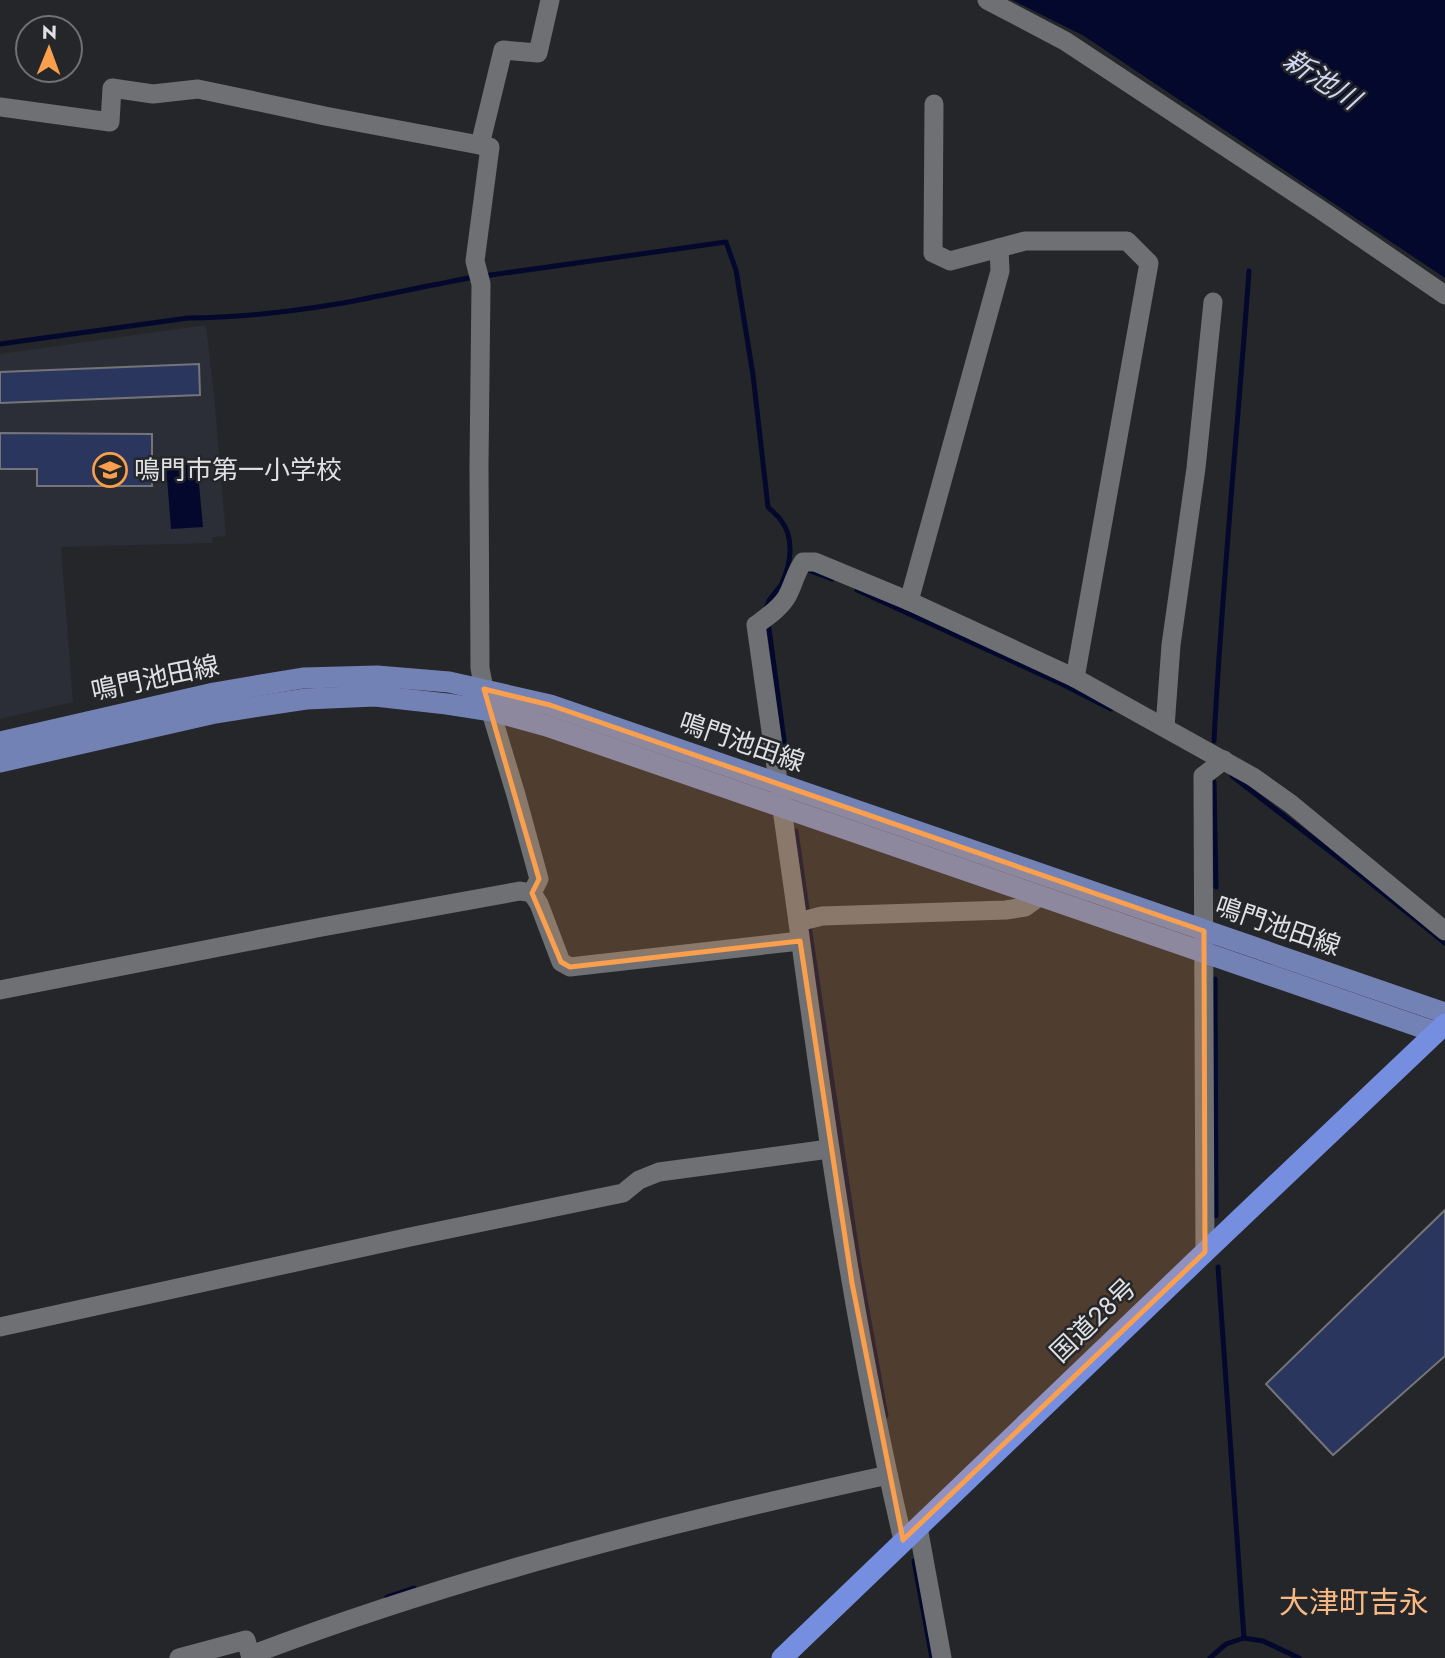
<svg xmlns="http://www.w3.org/2000/svg" width="1445" height="1658" font-family="Jost,'Noto Sans JP',sans-serif">
  <rect width="100%" height="100%" fill="#252629"/>
  <path fill="#2b2e36" d="M206,325L215,405L226,536L212,537L213,543L61,547L73,702L0,719V354Z"/>
  <g fill="#04082c">
    <path d="M1012,0H1445V278L1084,36Z"/>
    <path d="M197,463L203,527L171,529L166,465Z"/>
  </g>
  <g fill="none" stroke-linecap="round" stroke-linejoin="round">
    <g stroke="#04082c" stroke-width="5">
      <path d="M484,276L726,242L736,270L753,375L768,507C772,511 777,515 780,519C795,537 791,564 782,583C777,593 766,599 766,612"/>
      <path d="M0,344L188,318C237,318 288,312 337,304C383,296 429,285 475,277"/>
      <path d="M808,570L832,579"/>
      <path d="M857,590L1062,684L1111,709"/>
      <path d="M768,621L786,755"/>
      <path d="M1214,741C1222,584 1238,427 1249,271"/>
      <path d="M1232,776L1362,876L1445,943"/>
      <path d="M1214,782L1216,887"/>
      <path d="M796,831L808,915"/>
      <path d="M809,925L859,1265L886,1416"/>
      <path d="M1215,979L1216,1216"/>
      <path d="M1218,1267L1244,1638L1263,1641L1299,1658"/>
      <path d="M914,1561L932,1658"/>
      <path d="M387,1597L414,1588"/>
      <path d="M1210,1658L1226,1644L1244,1638"/>
    </g>
  </g>
  <g fill="#2a365e" stroke="#747579" stroke-width="2">
    <path d="M199,364L200,395L0,403V372Z"/>
    <path d="M0,433L152,434V486H37V469H0Z"/>
    <path d="M1445,1210V1356L1333,1455L1266,1384Z"/>
  </g>
  <g fill="none" stroke-linecap="round" stroke-linejoin="round">
    <g stroke="#6f7074" stroke-width="19">
      <path d="M987,0L1065,41L1321,210L1445,295"/>
      <path d="M0,107L110,122L112,88L153,94L198,89L325,116L490,147L475,261L481,284L479,466L480,668L484,689L516,795L539,879L532,893"/>
      <path d="M480,145L503,50L538,53L550,0"/>
      <path d="M999,248L1025,241H1127L1149,263L1075,678L1253,777L1291,804L1445,931"/>
      <path d="M909,601L1000,271L999,248L950,261L933,253L934,104"/>
      <path d="M1165,727L1171,645L1196,468L1213,302"/>
      <path d="M532,893L539,904L561,962L570,967L800,941"/>
      <path d="M798,922L756,625C767,617 779,609 786,598C793,587 795,573 803,562H815L909,601L1075,678"/>
      <path d="M0,990L322,927L520,891L532,893"/>
      <path d="M1205,1252L1203,776L1224,760"/>
      <path d="M0,1327L410,1237L623,1193L639,1180L659,1172L829,1149"/>
      <path d="M918,1527L942,1658"/>
      <path d="M903,1540C855,1337 826,1129 798,922L822,916L1006,910L1025,907L1040,896"/>
      <path d="M251,1655C457,1577 672,1522 888,1475"/>
      <path d="M179,1658L246,1640L251,1658"/>
    </g>
    <g stroke="#7382b5" stroke-width="21">
      <path d="M0,742L214,693L303,678L377,676L449,682L550,705L1445,1013"/>
      <path d="M0,762L215,713L306,699L375,696L447,704L492,711L547,726L1435,1032"/>
    </g>
    <path stroke="#758ee0" stroke-width="21" d="M782,1658L1205,1252L1445,1024"/>
  </g>
  <path fill="#f99f4d" fill-opacity="0.2" stroke="#f99f4d" stroke-width="5" stroke-linejoin="round" d="M484,689L550,705L1204,931L1205,1252L903,1540L852,1283L800,941L570,967L561,962L532,893L539,879Z"/>
  <defs>
    <g id="school-ring" transform="scale(1.75)"><circle r="9.5" fill="#252629" stroke="#f99f4d" stroke-width="1.5"/><path d="M0-5L7-2L0 1L-7-2ZM-4 1L0 2.5L4 1V4Q0 6-4 4Z" fill="#f99f4d"/></g>
  </defs>
  <g fill-rule="evenodd">
    <use href="#school-ring" x="110" y="470"/>
  </g>
  <g text-anchor="middle" stroke-width="5" stroke-linejoin="round" paint-order="stroke">
    <g font-size="26" fill="#e0e1e3" stroke="#252629" text-anchor="start">
      <text x="134" y="479">鳴門市第一小学校</text>
    </g>
    <g font-size="26" fill="#e0e1e3" stroke="#252629">
      <text transform="translate(155 678) rotate(-12)" y="9">鳴門池田線</text>
      <text transform="translate(742 742) rotate(19)" y="9">鳴門池田線</text>
      <text transform="translate(1278 926) rotate(19)" y="9">鳴門池田線</text>
      <text transform="translate(1093 1320) rotate(-44)" y="9">国道28号</text>
    </g>
    <g font-size="28" font-style="italic" fill="#cdd7f4" stroke="#252629">
      <text transform="translate(1322 79) rotate(33)" y="10">新池川</text>
    </g>
    <g font-size="30" fill="#f7b884" stroke="#252629">
      <text x="1354" y="1613">大津町吉永</text>
    </g>
  </g>
  <g transform="translate(49 49) rotate(1)"><circle r="33" fill="#252629" stroke="#707173" stroke-width="2"/>
  <path d="M0-5L12 26L0 18L-12 26Z" fill="#f99f4d"/>
  <text y="-10" font-size="19" font-weight="bold" text-anchor="middle" fill="#e0e1e3">N</text>
  </g>
</svg>
